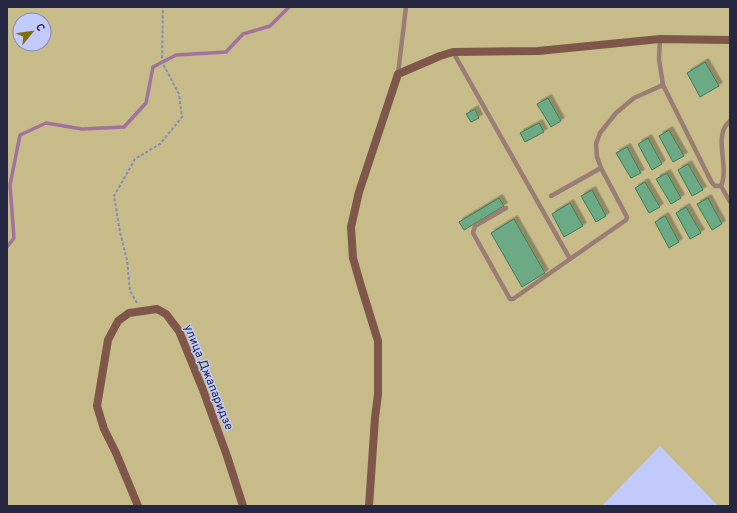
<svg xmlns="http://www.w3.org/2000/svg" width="737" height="513" font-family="Overpass,sans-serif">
  <defs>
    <filter id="shadow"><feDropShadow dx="3.5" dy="-3.5" stdDeviation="0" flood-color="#0004"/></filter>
  </defs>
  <rect width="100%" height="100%" fill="#c2cafb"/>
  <path fill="#c6bb89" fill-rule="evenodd" d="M7,7H730V506H718L660,446L602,506H7ZM20,20H44V44H20Z"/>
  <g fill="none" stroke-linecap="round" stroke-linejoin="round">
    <path stroke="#a1729c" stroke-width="3.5" d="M7,247L14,238L10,185L20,135L46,123L82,129L124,127L146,103L153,67L176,55L226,52L243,34L270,26L289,7"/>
  </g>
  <g fill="#6caa86" stroke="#3d7c59" filter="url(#shadow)">
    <path d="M705,62L719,86L700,97L687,73Z"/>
    <path d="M548,98L561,121L551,127L537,104Z"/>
    <path d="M475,109L479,118L471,122L466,114Z"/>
    <path d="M539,123L544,132L525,142L520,133Z"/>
    <path d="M669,130L684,156L673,162L659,136Z"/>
    <path d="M648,138L662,164L652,170L638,144Z"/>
    <path d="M627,147L641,173L631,178L616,153Z"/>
    <path d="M688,164L703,190L692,196L678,170Z"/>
    <path d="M667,173L681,198L671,204L656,179Z"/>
    <path d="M645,182L660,207L649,213L635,188Z"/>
    <path d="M592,190L606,216L596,222L581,196Z"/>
    <path d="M499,198L504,206L464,230L459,222Z"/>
    <path d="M708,198L722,224L712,230L697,204Z"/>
    <path d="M570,203L583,226L564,237L552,214Z"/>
    <path d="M686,207L701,233L690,239L676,213Z"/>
    <path d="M665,216L679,242L669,248L655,222Z"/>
    <path d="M514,219L545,273L522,287L491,233Z"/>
  </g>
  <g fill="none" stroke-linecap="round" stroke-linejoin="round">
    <path stroke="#858bb2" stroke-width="2" stroke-dasharray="3 2" stroke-linecap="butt" d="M137,303L130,291L127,260L120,232L114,196L135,159L160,144L182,117L179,94L162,62L163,7"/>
    <g stroke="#9a7d74" stroke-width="4.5">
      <path d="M660,39L659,59L663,85L712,183L715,186H721L730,202"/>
      <path d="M453,52L570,259L513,299H510L473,233L475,226L506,208"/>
      <path d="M398,74L406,7"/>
      <path d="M721,186C730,167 712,135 730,121"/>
      <path d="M551,196L601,168"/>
      <path d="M570,259L626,220L627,217L601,168L597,157L596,144L600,133L616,113L634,98L663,85"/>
    </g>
    <g stroke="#7f564a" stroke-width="8">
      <path d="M138,506L116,453L104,429L97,406L108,340L118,321L129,313L157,309L166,314L179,331L203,390L227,456L243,506"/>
      <path d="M369,506L375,418L378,394V341L361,286L353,258L351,227L359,192L398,74L440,56L453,52L538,51L660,39L730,40"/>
    </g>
  </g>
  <g text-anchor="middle" stroke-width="3" stroke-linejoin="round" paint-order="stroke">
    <g font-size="12" fill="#252840" stroke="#c2cafb">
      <text transform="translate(209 377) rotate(68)" y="4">улица Джапаридзе</text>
    </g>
  </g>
  <rect width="737" height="513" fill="none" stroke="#252840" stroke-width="16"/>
  <g transform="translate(32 32) rotate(61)"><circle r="19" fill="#c2cafb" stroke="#8389b0"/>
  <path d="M0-3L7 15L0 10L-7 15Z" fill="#7f6d09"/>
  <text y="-6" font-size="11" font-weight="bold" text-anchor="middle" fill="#252840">С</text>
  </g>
</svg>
